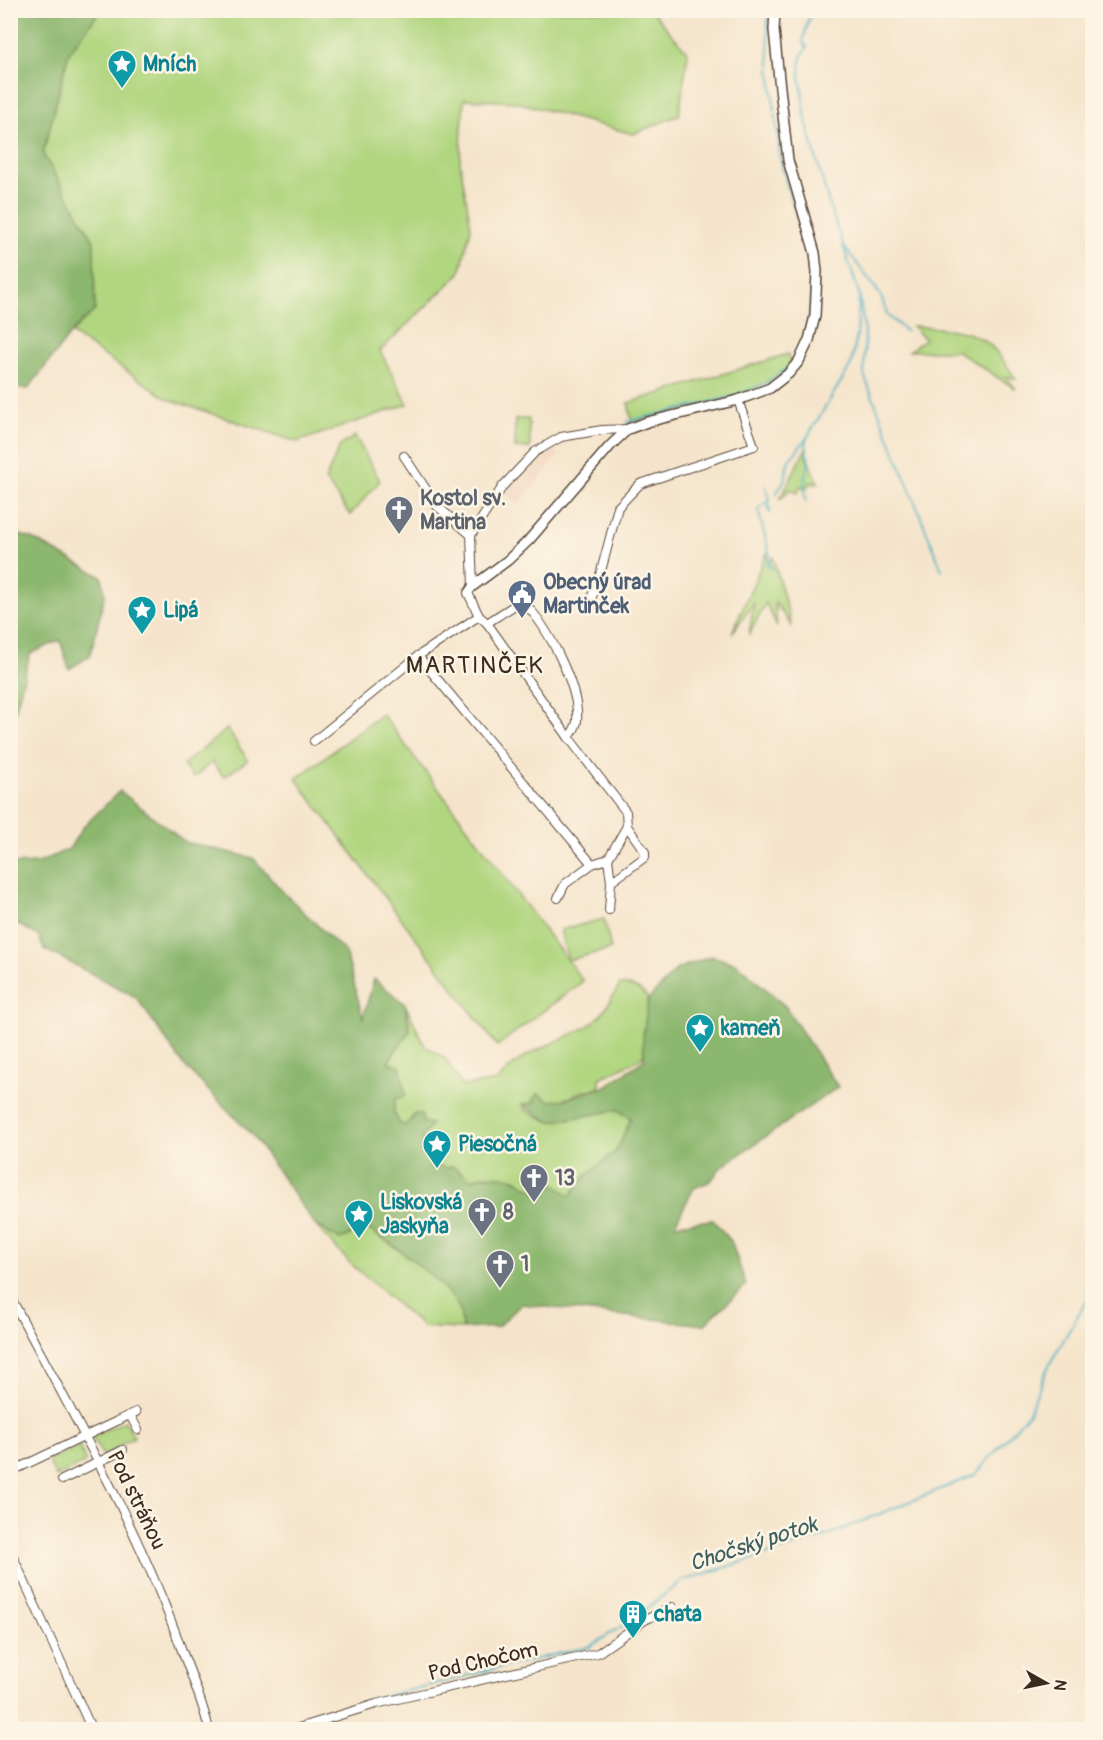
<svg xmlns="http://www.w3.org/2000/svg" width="1103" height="1740" font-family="Pangolin,sans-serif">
  <rect width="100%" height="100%" fill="#fcf5e5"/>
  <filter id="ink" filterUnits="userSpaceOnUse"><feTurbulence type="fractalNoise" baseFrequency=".0167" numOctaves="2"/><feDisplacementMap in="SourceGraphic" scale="12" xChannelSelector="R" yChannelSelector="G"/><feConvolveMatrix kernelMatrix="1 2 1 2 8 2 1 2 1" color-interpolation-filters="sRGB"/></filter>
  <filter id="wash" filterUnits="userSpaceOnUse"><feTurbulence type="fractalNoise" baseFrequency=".008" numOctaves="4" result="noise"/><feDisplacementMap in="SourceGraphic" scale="24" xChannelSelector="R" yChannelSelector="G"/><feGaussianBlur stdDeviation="1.35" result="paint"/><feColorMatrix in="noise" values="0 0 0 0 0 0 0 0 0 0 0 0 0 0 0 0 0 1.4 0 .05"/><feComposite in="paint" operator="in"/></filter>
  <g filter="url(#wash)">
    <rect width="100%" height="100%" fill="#f5e4cb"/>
    <path fill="#f2d4be" d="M549,447L559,454L519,505L506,495L520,476Z"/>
    <g fill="#b1d680" stroke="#76804f" stroke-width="1.5">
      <path d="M100,11H652L688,53L679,115L633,134L517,102L464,99L460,162L471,228L460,273L380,351L408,404L297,442L168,399L71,333L95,310L43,154L69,52Z"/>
      <path d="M912,326C937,328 970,328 990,345C1000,354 1008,368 1016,379L1006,376L1016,389L957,351H909L925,339Z"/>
      <path d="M788,354L791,368C742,402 690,408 632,422L628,403Z"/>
      <path d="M515,419H529L530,448H515Z"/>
      <path d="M355,436L380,481L350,515L325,480L340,446Z"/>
      <path d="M806,448V457L819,484L815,481L814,485L810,482L807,489L801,486L797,493L791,489L780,499Z"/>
      <path d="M767,552L768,566L773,557L792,627L775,602L777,627L766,603L749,635L754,603L732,633Z"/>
      <path d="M382,714L583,981L497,1046L296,779Z"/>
      <path d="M227,729L248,760L224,777L212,762L193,778L183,765Z"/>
      <path d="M604,919L611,949L568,960L560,930Z"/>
      <path d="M620,985C635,985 643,991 652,1003L647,1049L640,1059L600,1078V1087L577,1093L562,1104L536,1102L524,1110L550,1122L618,1110L631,1118L617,1150L586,1176L570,1196L543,1195L531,1191L516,1179L486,1175L470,1179L452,1166L447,1168L431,1166L422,1137L423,1123L421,1114H415L407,1125L400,1124L394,1113L395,1098L405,1096L400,1066L388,1062L410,1030L405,1004L425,1046L445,1058L462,1086L498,1081C519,1050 563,1043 592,1023C605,1014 611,998 620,985Z"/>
      <path d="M315,1225L340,1240L365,1227C391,1243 444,1280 458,1306C462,1312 461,1322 462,1329L423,1327L349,1262Z"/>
      <path d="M125,1421L134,1437L103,1456L92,1437Z"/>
      <path d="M79,1446L86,1462L56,1477L48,1461Z"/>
    </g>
    <g fill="#8cb76e" stroke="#647046" stroke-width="1.5">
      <path d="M10,11H100L69,52L43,154L94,241L95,310L71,333L28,389L10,386Z"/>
      <path d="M11,532L33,539L102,577L105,594L90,656L69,669L60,640L30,654L15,712L11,715Z"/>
      <path d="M120,791L185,842L253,858L284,893L346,953L363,1018L374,979L405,1004L410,1030L388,1062L400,1066L406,1096L395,1099L394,1113L400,1124L407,1125L415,1114H421L423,1122L432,1124L422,1137L426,1147L439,1155L432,1166L447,1168L452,1166L470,1179C484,1175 504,1173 518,1181C527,1186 533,1191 543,1195L554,1184L570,1196L586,1176L617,1150L631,1118L618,1110L550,1122L522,1105L533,1103L537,1093L550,1101L565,1099L604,1087L644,1060L643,1036L648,1000L677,969L712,956L737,964L785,1006L838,1087L720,1168L711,1181L694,1188L675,1224L713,1220L731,1241L746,1285L704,1325L522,1304L497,1327L462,1329C461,1322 462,1312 458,1306C444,1281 390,1242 365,1227L340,1240L315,1225L254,1137L183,1064L136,997L44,949L38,936L11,920V864L38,863L69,849L83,827Z"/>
    </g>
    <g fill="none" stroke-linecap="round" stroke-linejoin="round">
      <g stroke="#40acbf" stroke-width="2">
        <path d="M768,10C767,47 771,84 776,120C778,134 778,148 781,161C796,228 824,269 804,340"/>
        <path d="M811,10L803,41L807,48L801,56L800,76L806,121L830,207L859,293L865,334L864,375L942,570"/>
        <path d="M843,245L880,294L888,316L906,331"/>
        <path d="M627,422C674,408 753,401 787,368"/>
        <path d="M766,486L769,500"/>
        <path d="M776,494L785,479L788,462L806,439L851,365L857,335L859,299"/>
        <path d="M771,499L758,509L770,556L768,560L771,561L767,564L773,568L771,570"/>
        <path d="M768,501L770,513"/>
        <path d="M806,501C804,489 803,474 810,463L807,454L806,439"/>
        <path d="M276,1730L363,1702L489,1670L589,1647L630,1621L682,1581L828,1535L975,1475L1028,1414L1049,1365L1088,1298L1087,1257L1092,1226"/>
      </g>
    </g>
  </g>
  <g filter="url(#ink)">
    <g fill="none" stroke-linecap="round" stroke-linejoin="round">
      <g stroke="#574638" stroke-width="10">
        <g id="minor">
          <path d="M404,456L437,506L471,535"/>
          <path d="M586,606L591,599L600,575L618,507L640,484L754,446L738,400"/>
          <path d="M487,623L518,603H524C547,625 580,688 577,721C577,726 572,733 569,738"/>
          <path d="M418,656L592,864"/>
          <path d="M314,741L418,656L479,616"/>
          <path d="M608,859L611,882L609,910"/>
          <path d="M611,882L645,857V852L627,826"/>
          <path d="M558,898L565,884L592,864L608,859L627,826L626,812L569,738L487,623L479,616L468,593L473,586L471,535L503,486L535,452L561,437L602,430L628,429"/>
          <path d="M10,1296C71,1412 137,1524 181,1648C191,1675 203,1702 209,1730"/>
          <path d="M130,1415L138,1430"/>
          <path d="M10,1472L136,1412"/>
          <path d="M62,1480L123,1450"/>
          <path d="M10,1550L92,1730"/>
          <path d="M292,1730L376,1704L598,1653L645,1620L672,1607"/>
        </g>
      </g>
      <g stroke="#574638" stroke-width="12">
        <path id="tertiary" d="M473,586L508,560L529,540L610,446L628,429L647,422L738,400L770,388L788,374L799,361L809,340L815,316L817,272L815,253L788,160L779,79L774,30L775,10"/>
      </g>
      <use href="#minor" stroke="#fff" stroke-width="8"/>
      <use href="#tertiary" stroke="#fff" stroke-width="9"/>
    </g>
  </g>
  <defs>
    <g id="sight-pin" transform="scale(1.5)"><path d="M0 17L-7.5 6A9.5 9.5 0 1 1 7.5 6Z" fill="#0f9aa8" stroke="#fcf5e5"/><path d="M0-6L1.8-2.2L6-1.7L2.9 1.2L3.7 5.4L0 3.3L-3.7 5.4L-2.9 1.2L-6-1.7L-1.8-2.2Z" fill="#fff"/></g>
    <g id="church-pin" transform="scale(1.5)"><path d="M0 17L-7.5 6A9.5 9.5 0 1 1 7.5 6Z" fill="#6b7280" stroke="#fcf5e5"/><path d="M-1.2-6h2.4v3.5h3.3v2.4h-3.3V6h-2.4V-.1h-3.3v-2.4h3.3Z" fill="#fff"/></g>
    <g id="civic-pin" transform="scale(1.5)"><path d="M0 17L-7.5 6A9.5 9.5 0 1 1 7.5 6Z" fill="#5c6f8a" stroke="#fcf5e5"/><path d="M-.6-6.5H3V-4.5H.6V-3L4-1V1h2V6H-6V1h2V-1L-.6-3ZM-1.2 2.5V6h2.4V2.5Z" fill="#fff"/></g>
    <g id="building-pin" transform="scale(1.5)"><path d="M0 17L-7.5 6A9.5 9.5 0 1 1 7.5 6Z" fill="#0f9aa8" stroke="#fcf5e5"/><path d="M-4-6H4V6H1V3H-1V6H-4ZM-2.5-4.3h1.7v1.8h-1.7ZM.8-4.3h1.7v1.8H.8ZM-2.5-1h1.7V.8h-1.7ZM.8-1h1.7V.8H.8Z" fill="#fff"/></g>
  </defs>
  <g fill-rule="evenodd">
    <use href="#sight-pin" x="122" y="64"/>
    <use href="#church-pin" x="399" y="510"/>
    <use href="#civic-pin" x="522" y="594"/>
    <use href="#sight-pin" x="142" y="610"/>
    <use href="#sight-pin" x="700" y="1028"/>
    <use href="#sight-pin" x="437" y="1144"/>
    <use href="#church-pin" x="534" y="1178"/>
    <use href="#church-pin" x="482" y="1212"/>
    <use href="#sight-pin" x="359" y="1214"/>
    <use href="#church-pin" x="500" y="1264"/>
    <use href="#building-pin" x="633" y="1614"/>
  </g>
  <g text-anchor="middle" stroke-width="5" stroke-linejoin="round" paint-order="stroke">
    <g font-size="21" font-weight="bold" fill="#0d838f" stroke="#fcf5e5" text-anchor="start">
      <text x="143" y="71">Mních</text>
      <text x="163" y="617">Lipá</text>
      <text x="721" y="1035">kameň</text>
      <text x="458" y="1151">Piesočná</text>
      <text x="380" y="1209">Liskovská<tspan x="380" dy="24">Jaskyňa</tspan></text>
      <text x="654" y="1621">chata</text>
    </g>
    <g font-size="21" font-weight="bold" fill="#5b616d" stroke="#fcf5e5" text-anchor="start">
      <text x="420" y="505">Kostol sv.<tspan x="420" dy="24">Martina</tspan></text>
      <text x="555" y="1185">13</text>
      <text x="503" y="1219">8</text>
      <text x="521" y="1271">1</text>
    </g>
    <g font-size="21" font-weight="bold" fill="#4e5e75" stroke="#fcf5e5" text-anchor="start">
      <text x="543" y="589">Obecný úrad<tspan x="543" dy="24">Martinček</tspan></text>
    </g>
    <g font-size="21" fill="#3b2a1e" stroke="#fcf5e5">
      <text transform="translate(137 1500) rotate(64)" y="7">Pod stráňou</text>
      <text transform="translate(483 1661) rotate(-13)" y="7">Pod Chočom</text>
    </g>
    <g font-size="22" font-style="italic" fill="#3d5e5e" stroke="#fcf5e5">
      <text transform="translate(753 1543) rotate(-18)" y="8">Chočský potok</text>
    </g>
    <g font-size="24" letter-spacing="1.5" fill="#3b2a1e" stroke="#fcf5e5">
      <text x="475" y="673">MARTINČEK</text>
    </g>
  </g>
  <rect width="1103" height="1740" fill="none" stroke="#fcf5e5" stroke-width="36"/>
  <g transform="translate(1046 1683) rotate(99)" stroke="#fcf5e5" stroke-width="4.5" paint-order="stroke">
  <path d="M0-4.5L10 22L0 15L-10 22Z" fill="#3b2a1e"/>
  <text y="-9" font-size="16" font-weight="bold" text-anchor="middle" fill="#3b2a1e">N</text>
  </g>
</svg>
